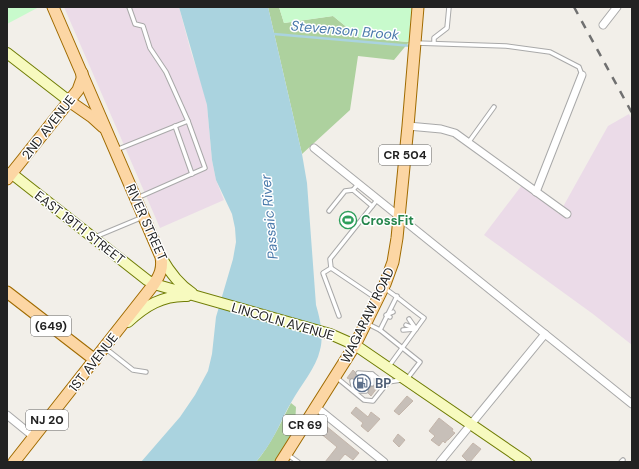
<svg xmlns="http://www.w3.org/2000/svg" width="639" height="469" font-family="'DM Sans',sans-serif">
  <rect width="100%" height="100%" fill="#f2efe9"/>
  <g fill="#ebdbe8">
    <path d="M64,7H179L191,52L203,88L207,105L212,160L216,180L224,200L160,228Z"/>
    <path d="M629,114L632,120V345L593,314L484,235L522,185L559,214L608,126Z"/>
  </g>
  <g fill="#add19e">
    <path d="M268,7H279L284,23L333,16L360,38L409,42L394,60L358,56L350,110L302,154Z"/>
    <path d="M291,403L296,407L294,442L281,462H256C271,444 280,424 291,403Z"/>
  </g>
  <g fill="#c8facc">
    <path d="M7,7H39L7,24Z"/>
    <path d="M279,7H412L409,42L360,38L333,16L284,23Z"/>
  </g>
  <path fill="#aad3df" d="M179,7H268L302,154L307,183L316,305C320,319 324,335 320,350C316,368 301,385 292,401C285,412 281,423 275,434C270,444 263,453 256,462H141L180,417L195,395L208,371L212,354L216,317L233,259L236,242L235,228L232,214L216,180L212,160L207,105Z"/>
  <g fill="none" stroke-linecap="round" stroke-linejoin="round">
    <path stroke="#aad3df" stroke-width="2.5" d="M274,34L412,46"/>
  </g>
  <g fill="#c7bfb8" stroke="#c4b6ab">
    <path d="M353,370L355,372L356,375L362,377V380L363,382L368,381L370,387L375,386L377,388L371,396L368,393L369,391L368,388H362V385L360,383L356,384L353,378L349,379L347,378Z"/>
    <path d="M407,396L413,401L399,415L394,411Z"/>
    <path d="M356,407L368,417L371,412L380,419L368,432L361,426L363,423L351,413Z"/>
    <path d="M439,418L453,429L452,431L455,433L448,440H447L445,443L443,441L439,446L431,440L435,436L429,431Z"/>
    <path d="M320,421L359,453L353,460L345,454L338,462H325L337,447L314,428Z"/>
    <path d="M398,434L405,440L399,447L393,441Z"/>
    <path d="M473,443L481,449L470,462H468L462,456Z"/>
  </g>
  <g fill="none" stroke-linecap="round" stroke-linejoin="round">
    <g stroke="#a9a9a9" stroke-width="5.5">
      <g id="lane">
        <path d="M416,43L506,46L550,52L579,67L582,75"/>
        <path d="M434,43V38L447,28L449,7"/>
        <path d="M175,126L192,174"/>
        <path d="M468,143L494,107"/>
        <path d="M116,150L188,121L166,72L150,48L143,26L135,24L129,7"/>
        <path d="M358,184L353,190L372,206"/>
        <path d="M137,198L205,168L188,121"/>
        <path d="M329,211L345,191L353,190"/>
        <path d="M95,237L143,217"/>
        <path d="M331,268L323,273L339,316"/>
        <path d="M384,288C398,297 410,308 424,318L389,366"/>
        <path d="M377,299L331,268L330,259L377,200"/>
        <path d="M390,317L386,315L393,312"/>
        <path d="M368,324L380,330L420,362L407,379"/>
        <path d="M406,325L416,329L409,319"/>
        <path d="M380,330L397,296"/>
        <path d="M403,330L415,329"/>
        <path d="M105,348L133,370L146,372"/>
        <path d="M358,373L372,374L365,379"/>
        <path d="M336,377L364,400L373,401L388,382L401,380"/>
        <path d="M352,381L354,391L359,386"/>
        <path d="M372,384V374L386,385"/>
        <path d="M355,391H366"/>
        <path d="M287,454L298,462"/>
        <path d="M621,462L623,460"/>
      </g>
    </g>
    <g stroke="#a9a9a9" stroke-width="9">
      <g id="street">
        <path d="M603,25L617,7"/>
        <path d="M408,126L441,129L455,133L567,214"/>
        <path d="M314,148L632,404"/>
        <path d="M536,192L582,75"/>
        <path d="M316,407L384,462"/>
        <path d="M7,415L34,437"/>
        <path d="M440,462L545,334"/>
      </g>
    </g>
    <g stroke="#707d05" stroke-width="12">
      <g id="secondary">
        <path d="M7,53L69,101"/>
        <path d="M11,173L147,280L154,284L330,334L355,345L526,462"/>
        <path d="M161,257C169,271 178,284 192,293"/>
        <path d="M128,322C145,306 163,295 187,296"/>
      </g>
    </g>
    <g stroke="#a06b00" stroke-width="13">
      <g id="primary">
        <path d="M69,101L92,117L103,127"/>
        <path d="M7,179L78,90L82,79V73"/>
        <path d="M7,292L95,360"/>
        <path d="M14,462L154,284C160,275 163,268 161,257L53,7"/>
        <path d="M281,462L355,345L385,284L393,262L397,238L408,126L418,7"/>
      </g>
    </g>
    <use href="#lane" stroke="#fff" stroke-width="3.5"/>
    <use href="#street" stroke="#fff" stroke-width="7"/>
    <use href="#secondary" stroke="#f7fabf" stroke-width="10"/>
    <use href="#primary" stroke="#fcd6a4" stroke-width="11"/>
    <path stroke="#707070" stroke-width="2.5" stroke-dasharray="8 8" stroke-linecap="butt" d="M574,7L632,113"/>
  </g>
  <defs>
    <g id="stadium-ring" transform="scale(0.9)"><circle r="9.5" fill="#fff" stroke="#2e9e5b" stroke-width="1.5"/><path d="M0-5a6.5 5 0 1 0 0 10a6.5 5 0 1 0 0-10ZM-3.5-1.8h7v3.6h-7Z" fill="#2e9e5b"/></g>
    <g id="fuel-ring" transform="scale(0.9)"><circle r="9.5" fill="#fff" stroke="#5c6f8a" stroke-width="1.5"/><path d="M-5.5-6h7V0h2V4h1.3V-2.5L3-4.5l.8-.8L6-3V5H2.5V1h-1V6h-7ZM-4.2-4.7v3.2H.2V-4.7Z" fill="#5c6f8a"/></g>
  </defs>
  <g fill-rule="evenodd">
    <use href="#stadium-ring" x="348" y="220"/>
    <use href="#fuel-ring" x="362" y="383"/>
  </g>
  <g text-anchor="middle" stroke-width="3" stroke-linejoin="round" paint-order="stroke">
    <g fill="#fff" stroke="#646464" stroke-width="1">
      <rect x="379" y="145" width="52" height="20" rx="3"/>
      <rect x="31" y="316" width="40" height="20" rx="3"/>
      <rect x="26" y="410" width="42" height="20" rx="3"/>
      <rect x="283" y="415" width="44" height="20" rx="3"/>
    </g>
    <g font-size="12" font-weight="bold" fill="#222">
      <text x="405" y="159">CR 504</text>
      <text x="51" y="330">(649)</text>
      <text x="47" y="424">NJ 20</text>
      <text x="305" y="429">CR 69</text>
    </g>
    <g font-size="13" fill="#222" stroke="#fff">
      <text transform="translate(48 127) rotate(-52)" y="5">2ND AVENUE</text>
      <text transform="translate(147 222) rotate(66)" y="5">RIVER STREET</text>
      <text transform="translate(80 227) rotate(38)" y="5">EAST 19TH STREET</text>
      <text transform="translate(367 315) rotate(-64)" y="5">WAGARAW ROAD</text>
      <text transform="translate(283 321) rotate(16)" y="5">LINCOLN AVENUE</text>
      <text transform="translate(93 362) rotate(-52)" y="5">1ST AVENUE</text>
    </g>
    <g font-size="13" font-weight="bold" fill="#27864d" stroke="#fff" text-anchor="start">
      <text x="361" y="225">CrossFit</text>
    </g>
    <g font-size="13" font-weight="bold" fill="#4e5e75" stroke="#fff" text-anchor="start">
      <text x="375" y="388">BP</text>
    </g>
    <g font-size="14" font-style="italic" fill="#4a7aab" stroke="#fff">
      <text transform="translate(345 30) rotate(5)" y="5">Stevenson Brook</text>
      <text transform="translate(269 217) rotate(-95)" y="5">Passaic River</text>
    </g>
  </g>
  <rect width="639" height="469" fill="none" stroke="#222222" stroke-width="16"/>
</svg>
